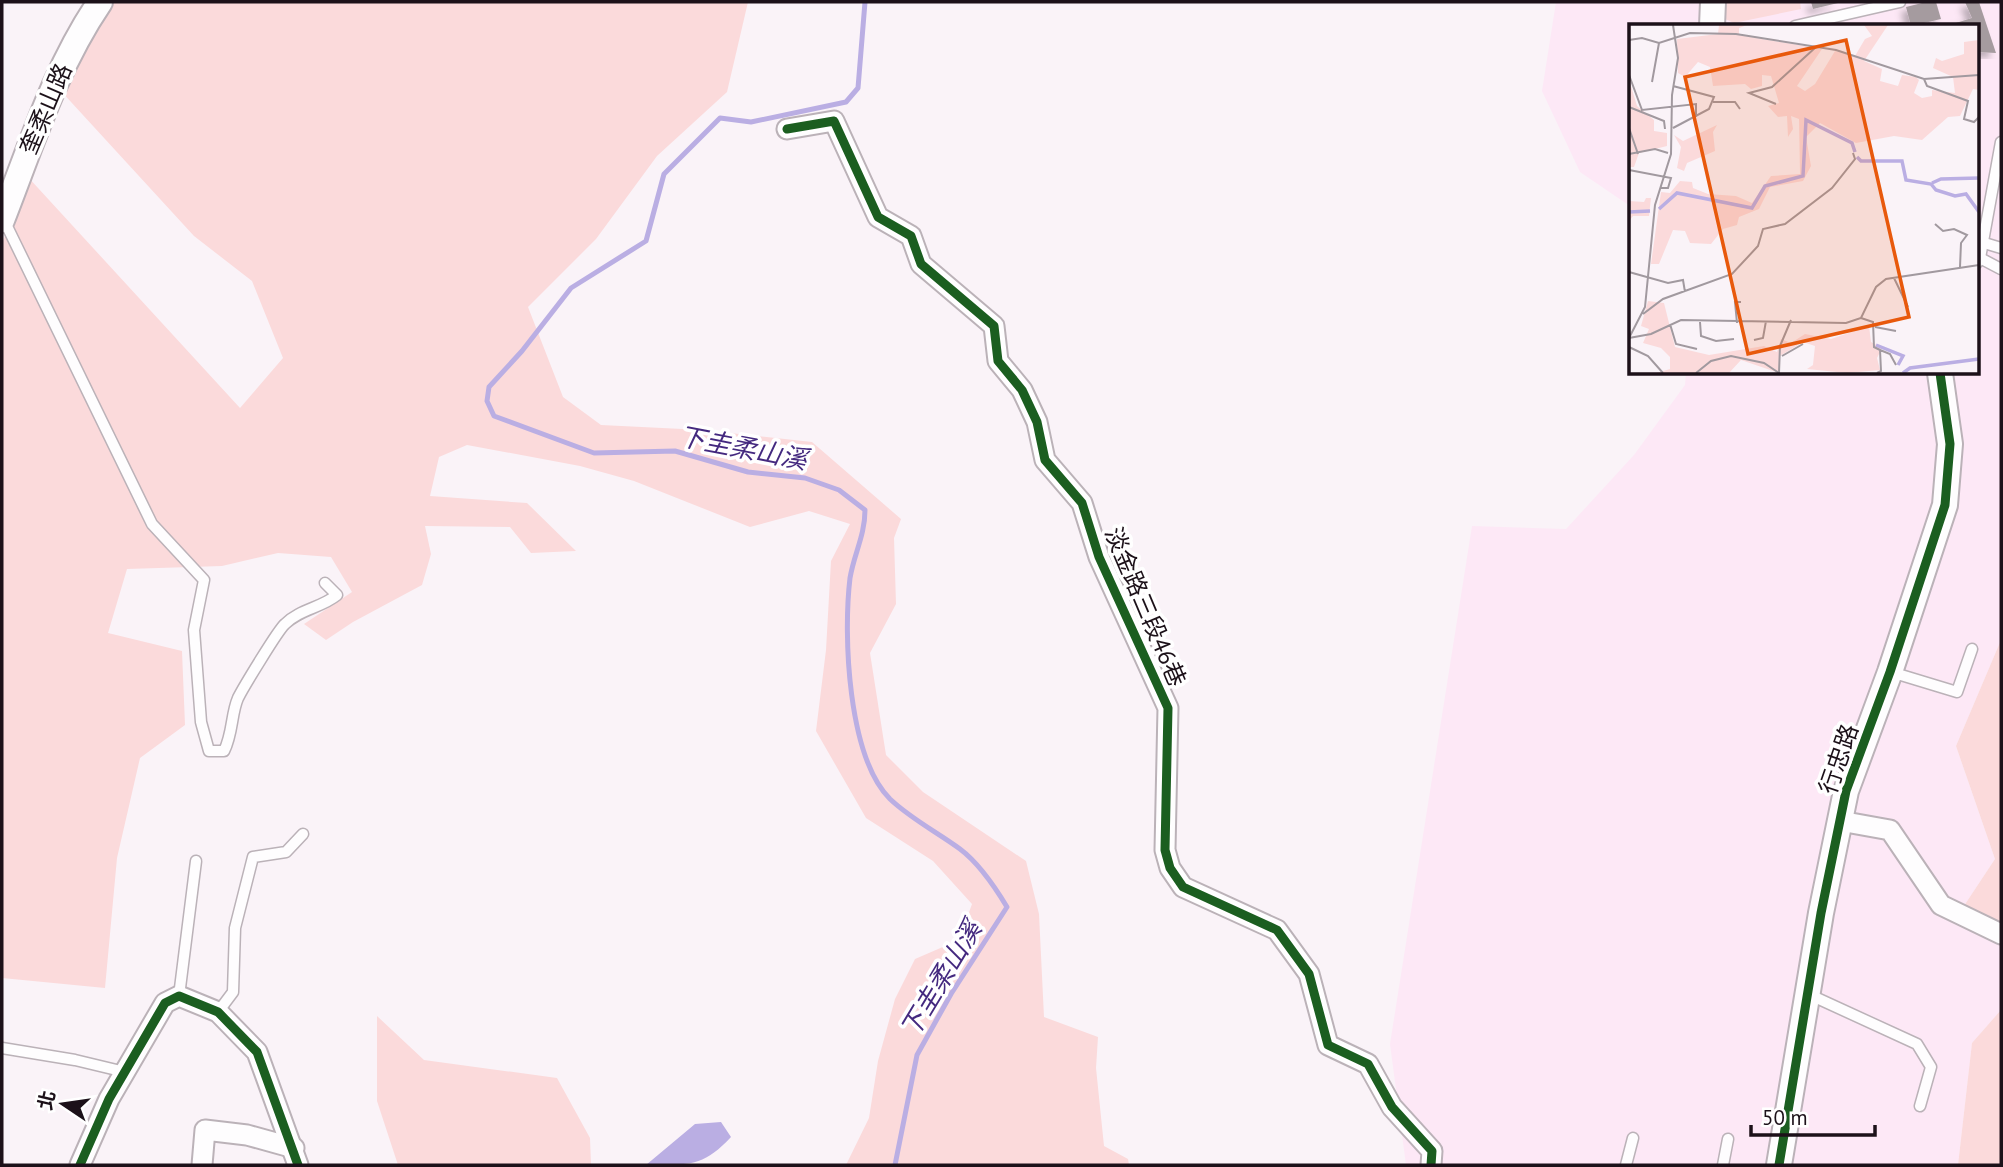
<svg xmlns="http://www.w3.org/2000/svg" width="2003" height="1167" font-family="'PT Sans','Noto Sans TC',sans-serif">
  <defs>
    <filter id="shadow"><feDropShadow dx="-5" dy="5" stdDeviation="3.5" flood-color="#0004"/></filter>
  </defs>
  <rect width="100%" height="100%" fill="#faf3f8"/>
  <path fill="#fde8f6" d="M1556,2H2001V640L1956,746L1995,859L1954,921L2001,944V1010L1972,1043L1958,1165H1406L1390,1044L1472,526L1566,529L1634,455L1685,385L1686,373H1977V26H1630V206L1580,172L1542,91Z"/>
  <g fill="#fbdadb">
    <path d="M99,2H748L727,92L657,156L596,239L528,307L563,397L601,425L703,430L812,442L901,519L894,538L896,604L870,653L886,755L923,792L1026,861L1039,914L1044,1017L1098,1037L1096,1068L1104,1146L1128,1159L1129,1165H846L869,1118L878,1061L895,999L915,959L959,940L972,904L933,861L866,818L816,731L826,650L831,561L850,524L809,511L750,527L634,481L580,466L467,445L439,457L430,496L527,503L576,551L531,553L510,527L425,526L431,554L422,585L353,622L326,640L304,624L352,592L331,557L278,553L222,566L127,569L108,633L182,651L185,725L140,758L117,858L105,988L2,978V244L27,176L240,408L283,358L252,281L194,236L60,90Z"/>
    <path d="M1724,2H1800L1801,9L1734,23L1725,19Z"/>
    <path d="M2001,640V944L1954,921L1995,859L1956,746Z"/>
    <path d="M2001,1010V1165H1958L1972,1043Z"/>
    <path d="M377,1016L424,1060L557,1078L590,1138L591,1165H398L377,1101Z"/>
  </g>
  <path fill="#baaee3" d="M721,1122L731,1137C703,1167 689,1165 646,1165L695,1124Z"/>
  <g fill="none" stroke-linecap="round" stroke-linejoin="round">
    <path stroke="#baaee3" stroke-width="5" d="M865,2L858,88L846,102L751,122L720,118L664,174L646,241L571,288L522,351L489,387L487,401L494,416L594,453L675,451L748,472L805,478L839,490L865,510C865,535 854,554 850,578C843,636 848,757 890,799C911,819 937,832 960,849C980,864 995,887 1007,907L951,994L917,1055L895,1165"/>
  </g>
  <g fill="#a59b9f" filter="url(#shadow)">
    <path d="M1811,2H1838V3L1813,9Z"/>
    <path d="M1926,2H1936L1941,19L1911,26L1906,7Z"/>
    <path d="M1965,2H1979L1996,53L1977,52V26H1946L1972,18Z"/>
  </g>
  <g fill="none" stroke-linecap="round" stroke-linejoin="round">
    <g stroke="#bbb2b8" stroke-width="13">
      <g id="service">
        <path d="M1795,26L1900,2"/>
        <path d="M3,218L152,524L204,580L194,630L201,722L209,751H224C233,733 231,714 238,698C243,688 278,630 285,624C300,609 321,608 337,595L325,583"/>
        <path d="M1981,242L2001,248"/>
        <path d="M1980,258L2001,142"/>
        <path d="M1977,263L1980,258L2001,269"/>
        <path d="M1891,672L1957,692L1972,649"/>
        <path d="M1808,994L1917,1044L1931,1067L1920,1106"/>
        <path d="M179,996L196,861"/>
        <path d="M218,1012L233,992L235,928L253,857L286,852L303,834"/>
        <path d="M2,1048L75,1060L125,1072"/>
        <path d="M1626,1165L1633,1138"/>
        <path d="M1723,1165L1728,1139"/>
      </g>
    </g>
    <g stroke="#bbb2b8" stroke-width="23">
      <g id="minor">
        <path d="M787,129L834,121L878,217L911,236L921,264L994,326L998,361L1022,390L1037,422L1045,460L1082,503L1099,557L1168,708L1165,850L1170,868L1183,887L1277,930L1309,974L1328,1045L1368,1064L1392,1107L1432,1151L1431,1165"/>
        <path d="M1840,821L1890,830L1941,905L2001,934"/>
        <path d="M80,1165L109,1099L165,1003L179,996L218,1012L257,1052L298,1165"/>
        <path d="M202,1165L205,1130L247,1135L294,1148"/>
      </g>
    </g>
    <g stroke="#bbb2b8" stroke-width="28">
      <g id="tertiary">
        <path d="M1712,26L1713,2"/>
        <path d="M2,220C31,146 55,68 100,2"/>
        <path d="M1779,1165L1821,913L1846,791L1890,672L1945,505L1950,444L1940,373"/>
      </g>
    </g>
    <use href="#service" stroke="#fefdfe" stroke-width="10"/>
    <use href="#minor" stroke="#fefdfe" stroke-width="19"/>
    <use href="#tertiary" stroke="#fefdfe" stroke-width="24"/>
    <g stroke="#fff" stroke-width="13">
      <g id="cycleway">
        <path d="M787,129L834,121L878,217L911,236L921,264L994,326L998,361L1022,390L1037,422L1045,460L1082,503L1099,557L1168,708L1165,850L1170,868L1183,887L1277,930L1309,974L1328,1045L1368,1064L1392,1107L1432,1151L1431,1165"/>
        <path d="M80,1165L109,1099L165,1003L179,996L218,1012L257,1052L298,1165"/>
        <path d="M1779,1165L1821,913L1846,791L1890,672L1945,505L1950,444L1940,373"/>
      </g>
    </g>
    <use href="#cycleway" stroke="#1b5e20" stroke-width="9"/>
  </g>
  <g text-anchor="middle" stroke-width="7" stroke-linejoin="round" paint-order="stroke">
    <g font-size="24" fill="#1c1119" stroke="#fff">
      <text transform="translate(46 109) rotate(-67)" y="8">奎柔山路</text>
      <text transform="translate(1145 607) rotate(67)" y="8">淡金路三段46巷</text>
      <text transform="translate(1839 759) rotate(-71)" y="8">行忠路</text>
    </g>
    <g font-size="26" font-style="italic" fill="#44297f" stroke="#fff">
      <text transform="translate(743 448) rotate(11)" y="9">下圭柔山溪</text>
      <text transform="translate(941 979) rotate(-59)" y="9">下圭柔山溪</text>
    </g>
  </g>
  <g transform="translate(1629 24)">
    <rect width="350" height="350" fill="#faf3f8"/>
    <path d="M90,1H118L110,4V11L193,25L168,62L176,67L186,60L206,27L226,32L236,15L243,12L235,1H259L235,37L253,45L251,57L269,62L273,51L287,53L290,56L285,69L293,74L303,72V66L326,69L324,53L304,44L307,34L313,37L335,30V18L350,16V66L344,65L331,92L319,93L293,116L265,112L227,119L191,99L177,113L182,142L174,157L141,163L130,185L110,193L108,201L94,205L82,220L61,219L56,207L44,206L30,240H22L32,168L41,169L51,157L63,158L64,164L79,170L107,172L123,179L142,152L171,150L170,95L162,92L164,105L159,113L158,92L149,93L139,82L150,79L142,52L133,51V62L122,65L116,60L84,62L81,43L69,38L56,53L49,49L48,15L89,10ZM0,56L8,82L25,96V107L38,109V122L10,129L5,143H0ZM88,101L84,108L86,127L58,139L55,147L48,144L52,123L45,111L54,117ZM17,174H22L20,192H4L0,197V177L15,178ZM19,277L35,279L46,323L80,331L135,322L148,328L152,315L162,319L176,310L202,315L240,302L242,318L253,324L248,334L251,346L218,349L178,345L184,341L186,322L174,318L151,332L150,349L112,336L100,349H27L41,345V333L32,324L14,319L20,305L12,302Z" fill="#fbdadb"/>
    <path fill="none" stroke="#baaee3" stroke-width="3.5" d="M228,133L232,137H273L277,156L302,160L307,166L326,172L337,170L350,188M303,159L312,155L350,154M30,185L48,169L123,184L136,162L174,152L177,96L223,119L226,128M0,188L21,187M247,321L274,332L269,341M274,349L281,344L350,335"/>
    <path fill="none" stroke="#a1999f" stroke-width="2" d="M0,16L13,14L30,19L61,9L107,10L207,26L295,55L350,51M0,51L13,86L67,80V93M295,55L298,62L339,77L335,95L345,98L350,93M23,58L30,19M84,78H106L111,85M147,80L120,69L143,63L187,23M0,83L35,97L36,105M0,104L9,130M44,104L80,85L85,73L44,62M0,130L26,125L39,129M0,146L42,154L39,164H31M306,200L314,207L325,205L338,211L332,219L331,243M0,248L39,259L54,256L56,268M265,254L279,283M14,290L34,275L103,250L129,222L134,205L156,200L203,164L226,135L224,129M232,294L244,298L245,323L251,326L252,347L248,349M71,298L72,312L87,317L105,315M108,299L106,278H112M41,300L47,320L68,325M246,303L267,307M0,314L22,310L52,296L217,299L232,294L247,263L257,255L350,241M0,314L16,283L26,181L42,130L43,71L49,34L44,1M125,316L134,314L137,297M0,323L19,332L34,349M251,326L261,330L267,341M153,332L174,320M67,349L82,337L102,332L135,339L150,349M150,349L151,322L162,296"/>
    <path fill="#e8590c" fill-opacity="0.15" stroke="#e8590c" stroke-width="3.5" d="M217,16L280,293L119,330L56,53Z"/>
    <rect width="350" height="350" fill="none" stroke="#1c1119" stroke-width="3.5"/>
  </g>
  <rect width="2003" height="1167" fill="none" stroke="#1c1119" stroke-width="7"/>
  <g transform="translate(63 1104) rotate(283)" stroke="#ffffff" stroke-width="5" paint-order="stroke">
  <path d="M0-5L12 26L0 18L-12 26Z" fill="#1c1119"/>
  <text y="-10" font-size="19" font-weight="bold" text-anchor="middle" fill="#1c1119">北</text>
  </g>
  <path d="M1751 1125v10h124v-10" fill="none" stroke="#1c1119" stroke-width="3.5"/>
  <text x="1762" y="1125" font-size="21" fill="#1c1119" stroke="#ffffff" stroke-width="5" paint-order="stroke">50 m</text>
</svg>
